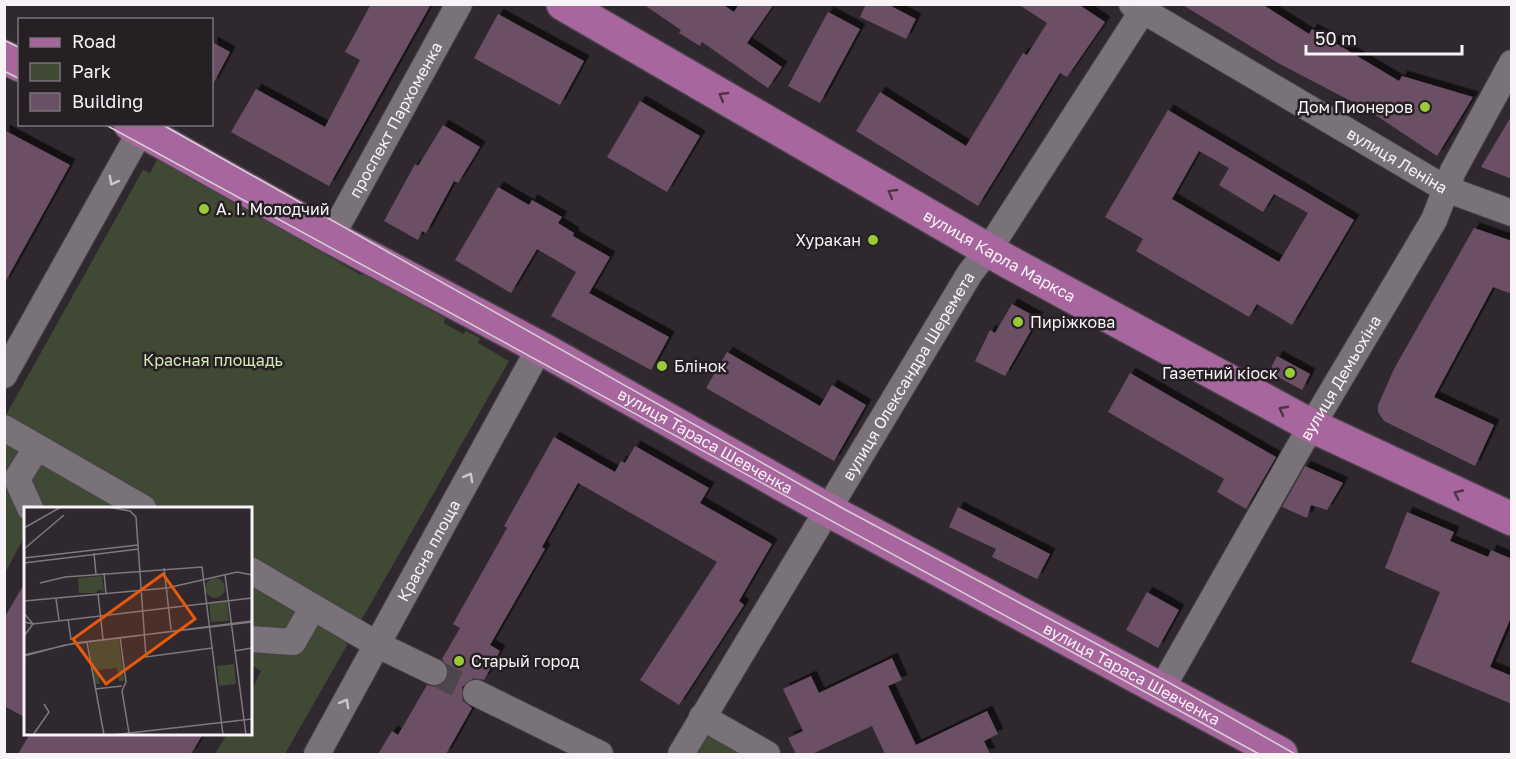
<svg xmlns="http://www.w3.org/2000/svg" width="1516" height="759" font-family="'Golos Text',sans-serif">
  <defs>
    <filter id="shadow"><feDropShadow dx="5.5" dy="-5.5" stdDeviation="0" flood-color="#0009"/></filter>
  </defs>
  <rect width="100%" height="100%" fill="#2f282e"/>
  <g fill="#404933">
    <path d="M158,158L361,275L363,273L445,318L444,323L463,334L466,331L480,338L478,343L509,361L285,754H215L227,734H250L251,691L261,671L251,665L250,508H26L25,540L23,539L5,573L4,431L11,418L6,415L143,170L150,173Z"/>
    <path d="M705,727L753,754H688Z"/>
  </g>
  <g fill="#6a5065" fill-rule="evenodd" filter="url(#shadow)">
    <path d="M371,4H431L329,186L231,132L256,89L325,127L360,60L345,52Z"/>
    <path d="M643,4H722L734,12L739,4H774L747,43L782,67L768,88L702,42L700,46L679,33L681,30Z"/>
    <path d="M866,4H887L916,19L906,39L860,17Z"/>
    <path d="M1018,4H1078L1105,22L1067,77L1060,73L978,206L856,131L880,92L966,146L1023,53L1027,55L1047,23Z"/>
    <path d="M1181,4H1262L1309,34L1312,29L1399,81L1402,76L1473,97L1437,156L1368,110L1278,63Z"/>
    <path d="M828,12L860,29L820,103L788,86Z"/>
    <path d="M498,14L584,61L560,105L474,58Z"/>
    <path d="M212,42L230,52L212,86Z"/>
    <path d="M640,101L700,136L667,192L607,157Z"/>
    <path d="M1168,110L1354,220L1292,325L1257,304L1249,317L1136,251L1143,239L1105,217ZM1199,151L1229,168L1219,185L1263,212L1274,194L1308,213L1279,262L1172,199Z"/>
    <path d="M1512,115V179L1481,167Z"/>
    <path d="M443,125L480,147L458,183L454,181L426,233L422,231L418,240L384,221L415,164L418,166Z"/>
    <path d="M4,130L70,165L4,284Z"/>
    <path d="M498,187L529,205L532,200L562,217L558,223L574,233L573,236L610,257L589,293L669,337L651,370L551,316L576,272L537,249L511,293L455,260Z"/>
    <path d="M1474,228L1512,241V294L1493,287L1434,397L1494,425L1475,466L1384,421L1378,412V405L1394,369Z"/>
    <path d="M1012,304L1038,318L1005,376L975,361L990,330L995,333Z"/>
    <path d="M727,352L820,406L832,385L866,405L834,461L706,388Z"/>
    <path d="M1277,356L1310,374L1302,390L1269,372Z"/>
    <path d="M1130,373L1276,457L1246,509L1217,492L1224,479L1108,412Z"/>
    <path d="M554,437L615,472L621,461L625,463L635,446L709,488L700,503L772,544L739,601L744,605L679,705L640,680L717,562L578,483L542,547L545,549L490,645L500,651L484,680L474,678L462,687L463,701L472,708L446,754H378L392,731L398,735L427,685L436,687L447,679L449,670L442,659L460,628L453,624L507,528L504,526Z"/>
    <path d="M1305,466L1343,483L1327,510L1311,505L1307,518L1282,507Z"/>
    <path d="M958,507L1050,554L1037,579L992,557L996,549L949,527Z"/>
    <path d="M1407,512L1454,532L1450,541L1488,557L1491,550L1512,559V615L1490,667L1512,676V704L1411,662L1440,592L1385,568Z"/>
    <path d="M26,581V718L4,706V618Z"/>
    <path d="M1147,592L1179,610L1158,648L1126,630Z"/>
    <path d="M892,658L902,680L888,686L916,745L987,711L998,734L984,741L990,754H885L872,726L812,754H796L788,738L803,731L783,689L811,676L819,693Z"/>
    <path d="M30,734H203L191,754H18Z"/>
  </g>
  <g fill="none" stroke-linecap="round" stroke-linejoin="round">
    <path stroke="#4d464c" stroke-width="26" stroke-dasharray="26 13" stroke-linecap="butt" d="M434,672L476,693"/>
    <g stroke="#484348" stroke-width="28">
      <g id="minor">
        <path id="s1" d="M1132,4L1446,189L1512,213"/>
        <path id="s2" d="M331,237L459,4"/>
        <path d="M4,375L141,130"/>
        <path d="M4,428L143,508"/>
        <path d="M30,508L17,479L37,447"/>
        <path d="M250,570L378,645L434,672"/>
        <path d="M250,639L293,642L313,607"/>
        <path id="s3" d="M1162,688L1298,449L1434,220L1453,171L1512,63"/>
        <path d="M476,693L600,754"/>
        <path d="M702,717L767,754"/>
        <path id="s4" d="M317,754L534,358L546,351"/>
        <path id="s5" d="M681,754L970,273L989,249L1147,4"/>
      </g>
    </g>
    <g stroke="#484348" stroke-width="36">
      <g id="major">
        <path id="s6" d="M563,4L1007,261L1312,426L1512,519"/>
        <path d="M4,57L20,65"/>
        <path id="s7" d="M130,124L331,237L546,351L828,510L1281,754"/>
      </g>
    </g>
    <use href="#minor" stroke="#7a7279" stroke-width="26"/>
    <use href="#major" stroke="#a7669e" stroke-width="33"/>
    <g stroke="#d7d1d6" stroke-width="1.5">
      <path d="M4,40L20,48"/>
      <path d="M4,71L20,79"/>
      <path d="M104,124L1259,754"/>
      <path d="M161,124L844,509L1166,681L1295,754"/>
    </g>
  </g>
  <defs><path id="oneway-chevron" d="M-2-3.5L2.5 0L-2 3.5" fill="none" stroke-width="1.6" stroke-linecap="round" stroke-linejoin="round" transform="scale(1.5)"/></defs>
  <g stroke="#4d3449">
    <use href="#oneway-chevron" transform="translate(723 96) rotate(-150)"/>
    <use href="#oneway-chevron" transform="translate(892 193) rotate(-150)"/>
    <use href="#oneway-chevron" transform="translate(1283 410) rotate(-152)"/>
    <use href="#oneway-chevron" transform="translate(1458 494) rotate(-155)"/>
  </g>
  <g stroke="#ccc6cb">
    <use href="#oneway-chevron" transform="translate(113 181) rotate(119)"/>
    <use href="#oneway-chevron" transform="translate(469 477) rotate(-61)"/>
    <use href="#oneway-chevron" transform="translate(345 703) rotate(-61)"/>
  </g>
  <g fill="#98cb37" stroke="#261f24" stroke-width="2">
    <circle cx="1425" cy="107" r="6"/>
    <circle cx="204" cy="209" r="6"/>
    <circle cx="873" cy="240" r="6"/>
    <circle cx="1018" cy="322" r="6"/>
    <circle cx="662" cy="366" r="6"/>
    <circle cx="1290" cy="373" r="6"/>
    <circle cx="459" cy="661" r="6"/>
  </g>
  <g text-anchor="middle" stroke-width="5" stroke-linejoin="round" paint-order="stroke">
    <g font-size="16" fill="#f8f3f7" stroke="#261f24" text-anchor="start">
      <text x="1413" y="113" text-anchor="end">Дом Пионеров</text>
      <text x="216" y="215">А. І. Молодчий</text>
      <text x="861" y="246" text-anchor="end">Хуракан</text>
      <text x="1030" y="328">Пиріжкова</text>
      <text x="674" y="372">Блінок</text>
      <text x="1278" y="379" text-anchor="end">Газетний кіоск</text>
      <text x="471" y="667">Старый город</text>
    </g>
    <g font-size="16" fill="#f8f3f7" stroke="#261f24">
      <text dy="6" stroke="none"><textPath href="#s2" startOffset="134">проспект Пархоменка</textPath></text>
      <text dy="6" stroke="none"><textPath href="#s1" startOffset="308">вулиця Леніна</textPath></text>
      <text dy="6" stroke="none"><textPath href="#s6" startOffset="504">вулиця Карла Маркса</textPath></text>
      <text dy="6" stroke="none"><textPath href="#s5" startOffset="441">вулиця Олександра Шеремета</textPath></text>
      <text dy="6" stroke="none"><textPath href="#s3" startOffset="358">вулиця Демьохіна</textPath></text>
      <text dy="6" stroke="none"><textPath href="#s7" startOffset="657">вулиця Тараса Шевченка</textPath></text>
      <text dy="6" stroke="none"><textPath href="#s4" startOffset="232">Красна площа</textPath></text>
      <text dy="6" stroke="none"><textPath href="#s7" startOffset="1143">вулиця Тараса Шевченка</textPath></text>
    </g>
    <g font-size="16" fill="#d2eab3" stroke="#261f24">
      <text x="213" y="366">Красная площадь</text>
    </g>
  </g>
  <g transform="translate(24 507)">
    <rect width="228" height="228" fill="#2f282e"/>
    <path d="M78,69L80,85L75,82L72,86H55L54,71ZM181 81a10 10 0 1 1 20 0a10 10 0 1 1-20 0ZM203,94L205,114L187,115L185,96ZM95,132L100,174H95L93,161L74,163L76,177H70L65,136ZM210,157L212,177L195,179L193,159Z" fill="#404933"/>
    <path fill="none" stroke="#7f797e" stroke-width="1.5" d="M84,0L106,4L112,10L122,150L188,141M0,21L37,0M0,42L40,8M70,46L72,67M0,51L114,38M0,56L115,42M140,61L147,123M80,66L82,87M201,68L222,228M16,76L41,70L178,60L199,228M74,87L79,132M32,92L35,113M0,94L143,81L213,65L228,68M0,106L9,117L228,91M44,112L47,133M0,115L9,117L0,129M96,130L102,175L98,184L105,226M63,135L80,228M210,144L228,141M0,148L51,136L228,115M0,149L41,138L228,114M71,182L98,179M9,228L25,205L20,197M88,228L228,212"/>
    <path fill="#e8590c" fill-opacity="0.15" stroke="#e8590c" stroke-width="3" d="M139,67L171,112L82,177L49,132Z"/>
    <rect width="228" height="228" fill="none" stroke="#f8f3f7" stroke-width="3"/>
  </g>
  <rect width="1516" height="759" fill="none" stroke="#f8f3f7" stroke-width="12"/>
  <rect x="18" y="18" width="195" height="108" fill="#261f24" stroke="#7a7478" stroke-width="1.5"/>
  <rect x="30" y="38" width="30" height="9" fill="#a7669e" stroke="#7a7478" stroke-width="1.5"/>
  <text x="72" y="48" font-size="18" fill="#f8f3f7">Road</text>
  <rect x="30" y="63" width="30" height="18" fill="#404933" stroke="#7a7478" stroke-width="1.5"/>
  <text x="72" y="78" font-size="18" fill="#f8f3f7">Park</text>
  <rect x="30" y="93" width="30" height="18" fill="#6a5065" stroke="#7a7478" stroke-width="1.5"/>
  <text x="72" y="108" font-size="18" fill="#f8f3f7">Building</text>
  <path d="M1306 45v9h156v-9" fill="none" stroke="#f8f3f7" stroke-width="3"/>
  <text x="1315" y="45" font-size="18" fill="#f8f3f7" stroke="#261f24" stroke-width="4.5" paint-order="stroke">50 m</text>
</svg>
